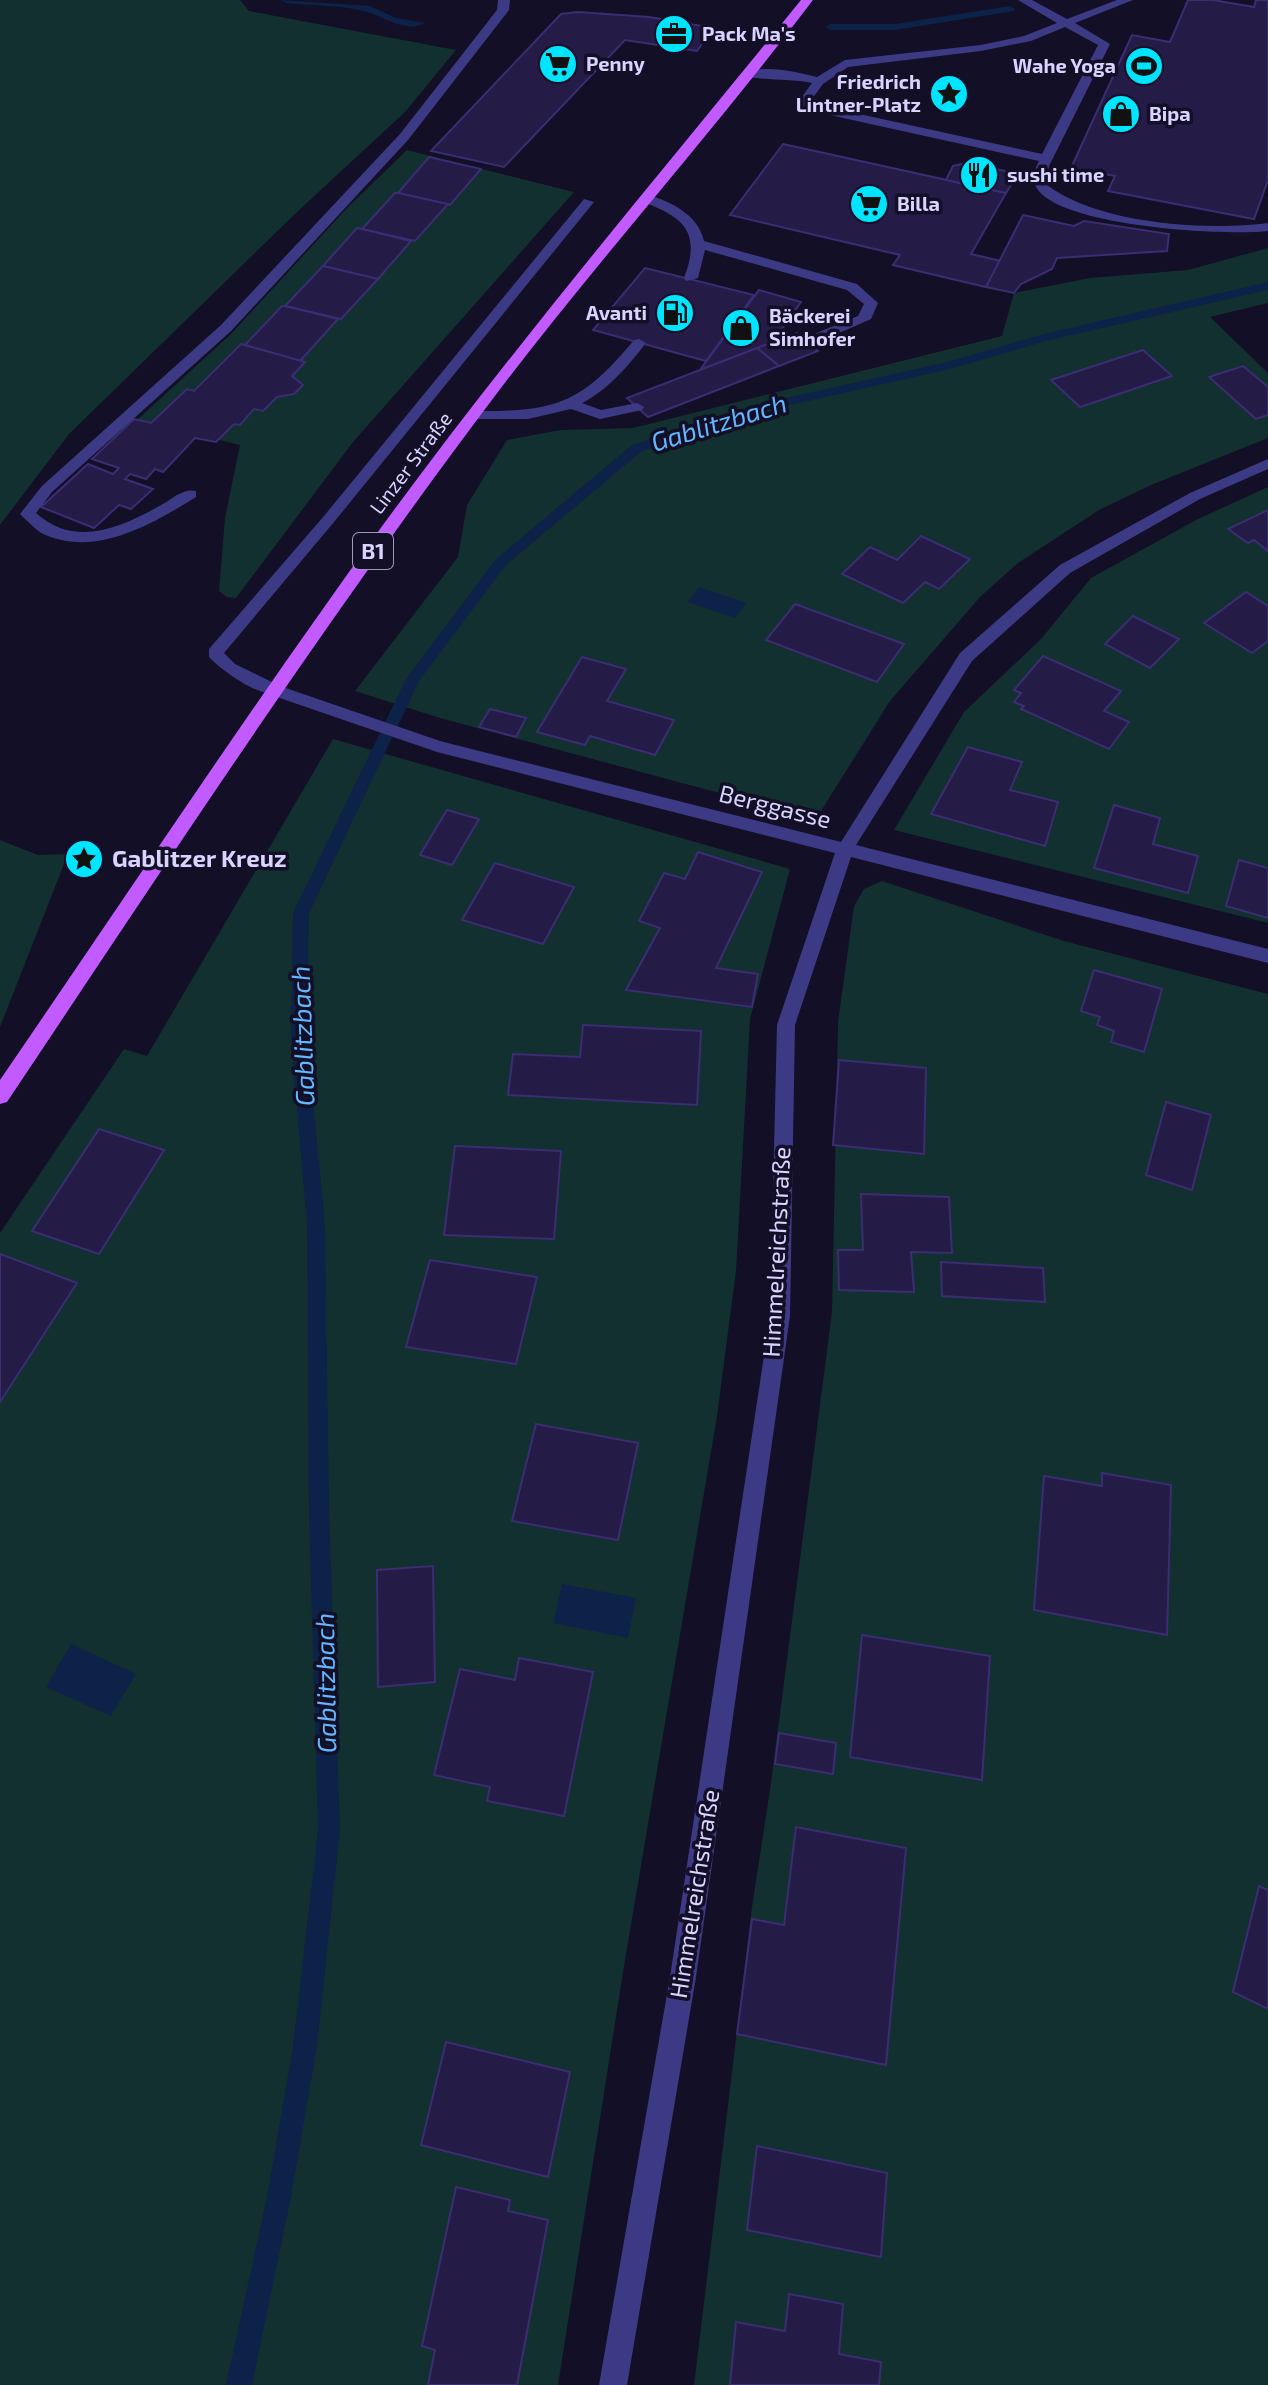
<svg xmlns="http://www.w3.org/2000/svg" width="1268" height="2385" font-family="'Exo 2',sans-serif">
  <rect width="100%" height="100%" fill="#130f26"/>
  <g fill="#12302f">
    <path d="M0,0H240L249,11L456,50L405,112L297,212L69,434L0,525Z"/>
    <path d="M407,150L574,192L353,442L236,598L227,597L219,591L225,518L240,445L137,420L230,335L348,207Z"/>
    <path d="M1268,248V303L1210,317L1268,373V438L1151,485L1099,510L1018,563L980,597L890,701L816,819L440,718L355,691L458,557L467,505L507,440L561,430L633,428L1002,336L1014,293L1090,278L1188,270Z"/>
    <path d="M1268,487V923L894,830L964,712L1041,639L1091,578L1196,520Z"/>
    <path d="M333,739L790,869L750,1019L736,1271L717,1416L624,1966L558,2385H0V1233L124,1049L147,1056Z"/>
    <path d="M0,840L38,855L68,854L0,1027Z"/>
    <path d="M882,881L1064,941L1268,994V2385H694L752,1907L771,1783L832,1312L838,1022L854,906L864,889Z"/>
  </g>
  <g fill="#0c2248">
    <path d="M699,587L746,603L735,618L688,602Z"/>
    <path d="M562,1584L636,1598L628,1638L553,1623Z"/>
    <path d="M71,1644L136,1674L111,1716L46,1687Z"/>
  </g>
  <g fill="none" stroke-linecap="round" stroke-linejoin="round">
    <g fill="#0c2248" fill-rule="evenodd">
      <path d="M281,0L370,6L396,18L425,23C408,33 387,19 370,13C348,5 310,6 286,3Z"/>
      <path d="M1010,6L1015,9L1014,11L895,30H830L825,27L830,24H895Z"/>
      <path d="M1268,282V290L1046,341L950,369L768,410L642,451L506,565L419,681L309,913L307,1041L325,1224L329,1510L340,1830L317,2046L291,2197L252,2385H226L267,2197L293,2046L318,1830L309,1510L307,1224L291,1041L293,913L406,679L496,559L632,445L760,404L947,362L1044,334Z"/>
    </g>
  </g>
  <g fill="#241b47" stroke="#3b2d73" stroke-width="2">
    <path d="M1188,0H1213L1254,7L1256,0H1268V180L1254,219L1108,191L1115,176L1071,168L1132,35L1170,42Z"/>
    <path d="M578,12L649,17L713,28L697,51L625,40L504,167L431,151L561,14Z"/>
    <path d="M783,144L1006,193L971,254L1001,261L986,287L893,265L900,255L730,215Z"/>
    <path d="M429,157L481,169L450,205L398,193Z"/>
    <path d="M967,163L1005,171L1015,179L1006,193L946,180L953,166Z"/>
    <path d="M395,193H398L448,204L415,241L362,229Z"/>
    <path d="M1023,215L1074,226L1084,221L1169,234L1167,251L1057,258L1052,269L1021,284L1014,293L986,287Z"/>
    <path d="M357,228L362,229L411,241L378,279L323,266Z"/>
    <path d="M323,266L378,279L341,319L285,306Z"/>
    <path d="M645,268L754,295L706,361L593,330Z"/>
    <path d="M759,290L801,302L772,343L700,370Z"/>
    <path d="M282,306H285L338,319L300,361L245,345Z"/>
    <path d="M797,333L818,351L779,366L757,348Z"/>
    <path d="M241,344L305,362L292,376L303,385L294,394L277,397L263,411L254,409L240,425L234,424L216,442L195,438L163,472L155,469L146,479L130,474L125,479L153,489L131,509L119,505L94,528L41,507L88,464L113,474L119,468L92,459L134,419L151,423L187,389L194,391Z"/>
    <path d="M757,348L779,366L648,417L627,398Z"/>
    <path d="M1143,350L1172,376L1080,407L1051,380Z"/>
    <path d="M1243,366L1268,387V415L1256,419L1209,377Z"/>
    <path d="M1268,510V551L1254,540L1248,543L1228,529Z"/>
    <path d="M921,536L970,559L939,589L925,582L903,603L842,574L870,547L897,560Z"/>
    <path d="M1246,592L1268,606V641L1252,653L1204,623Z"/>
    <path d="M795,604L904,644L877,682L766,640Z"/>
    <path d="M1133,616L1179,639L1150,668L1105,644Z"/>
    <path d="M1043,656L1121,691L1104,711L1129,722L1109,749L1021,709L1024,706L1014,702L1021,693L1014,690Z"/>
    <path d="M582,657L626,669L607,701L674,720L655,755L590,736L585,745L537,732Z"/>
    <path d="M490,709L526,718L516,737L479,727Z"/>
    <path d="M968,747L1022,762L1010,790L1058,802L1045,846L931,814Z"/>
    <path d="M1114,805L1160,818L1153,844L1198,856L1188,893L1094,868Z"/>
    <path d="M447,810L479,819L452,865L420,855Z"/>
    <path d="M698,852L762,872L716,968L758,974L752,1007L626,990L660,928L639,921L664,873L685,879Z"/>
    <path d="M1239,860L1268,868V918L1226,906Z"/>
    <path d="M495,863L574,887L543,944L462,920Z"/>
    <path d="M1094,970L1162,989L1144,1052L1111,1042L1114,1031L1097,1025L1100,1017L1081,1011Z"/>
    <path d="M583,1025L701,1031L697,1105L508,1095L513,1054L580,1057Z"/>
    <path d="M839,1060L926,1068L924,1154L833,1145Z"/>
    <path d="M1166,1102L1211,1115L1192,1190L1146,1175Z"/>
    <path d="M99,1129L164,1150L99,1254L32,1231Z"/>
    <path d="M455,1146L561,1151L554,1239L444,1235Z"/>
    <path d="M861,1194L949,1197L952,1253L911,1252L914,1292L839,1290L838,1250H863Z"/>
    <path d="M0,1254L77,1283L0,1402Z"/>
    <path d="M430,1260L537,1277L516,1364L406,1347Z"/>
    <path d="M941,1262L1043,1268L1045,1302L942,1296Z"/>
    <path d="M536,1424L638,1443L618,1540L512,1521Z"/>
    <path d="M1102,1473L1171,1485L1167,1635L1034,1610L1044,1476L1102,1486Z"/>
    <path d="M433,1566L435,1682L378,1687L377,1570Z"/>
    <path d="M862,1635L990,1656L982,1780L850,1757Z"/>
    <path d="M519,1658L593,1672L564,1816L487,1801L490,1787L434,1775L460,1669L515,1680Z"/>
    <path d="M779,1733L836,1743L833,1774L775,1764Z"/>
    <path d="M796,1827L906,1848L886,2065L737,2034L752,1919L784,1925Z"/>
    <path d="M1259,1886L1268,1890V2009L1233,1992Z"/>
    <path d="M446,2042L570,2072L548,2177L421,2145Z"/>
    <path d="M757,2146L887,2173L881,2257L747,2230Z"/>
    <path d="M456,2187L510,2200L508,2211L548,2220L517,2385H428L435,2350L422,2346Z"/>
    <path d="M789,2294L843,2304L839,2354L881,2362L879,2385H730L736,2322L785,2331Z"/>
  </g>
  <g fill="none" stroke-linecap="round" stroke-linejoin="round">
    <g fill="#3d3a85" fill-rule="evenodd">
      <path d="M498,0H510L509,10L408,140L231,331L52,492L36,513C76,549 122,527 163,504C173,498 184,488 196,491V497C154,523 99,556 48,536C38,533 31,524 23,517L20,514L42,486L221,325L400,134L497,10Z"/>
      <path d="M1018,0H1032L1067,19L1117,0H1133L1075,23L1110,44L1049,166L1047,185C1098,224 1206,231 1268,223V231C1227,236 1053,227 1035,185C1031,177 1035,169 1039,161L798,108L796,105L812,83C795,79 750,80 742,75C761,63 796,72 817,77L845,60L981,45L1024,36L1057,23ZM1065,27L1098,45L1042,154L809,103L823,84L848,67L981,51L1031,41Z"/>
      <path d="M645,194C670,201 698,214 704,241L857,284L878,303L871,319L812,345H802V339L858,316L864,304L847,290L705,250L698,278L686,281L684,278C702,231 683,217 641,201L639,198Z"/>
      <path d="M584,199L594,202L334,522L224,653L235,664L280,686V694C260,698 222,671 209,657V649L324,516Z"/>
      <path d="M639,339L646,343C628,366 608,390 582,403L601,410L637,403L644,407L642,410L600,419L571,409L528,419H475L468,415L475,411C556,412 582,403 634,340Z"/>
    </g>
    <path fill="#3d3a85" fill-rule="evenodd" d="M1268,459V469L1200,499L1070,573L972,661L856,845L1268,949V963L851,857L795,1025L790,1316L696,1977L627,2385H599L670,1977L770,1316L777,1025L835,853L437,752L268,694L266,690L274,684L440,741L841,842L960,653L1060,565L1190,493Z"/>
    <path fill="#c25bff" fill-rule="evenodd" d="M801,0H813C715,130 606,251 507,380C330,613 170,858 7,1102L0,1104V1080C126,896 249,710 380,529C513,347 659,175 801,0Z"/>
  </g>
  <defs>
    <g id="office-disc" transform="scale(2)"><circle r="9.5" fill="#00e5ff" stroke="#130f26"/><path d="M-6-3h4V-5.5h4V-3h4V5H-6ZM-1-4.5V-3h2v-1.5ZM-6 0V1H6V0Z" fill="#111"/></g>
    <g id="supermarket-disc" transform="scale(2)"><circle r="9.5" fill="#00e5ff" stroke="#130f26"/><path d="M-6-5.5h2.5l.6 2H6L4.5 2H-2.5L-4.4-4H-6ZM-1.5 3.2a1.3 1.3 0 1 0 .1 0ZM3 3.2a1.3 1.3 0 1 0 .1 0Z" fill="#111"/></g>
    <g id="stadium-disc" transform="scale(2)"><circle r="9.5" fill="#00e5ff" stroke="#130f26"/><path d="M0-5a6.5 5 0 1 0 0 10a6.5 5 0 1 0 0-10ZM-3.5-1.8h7v3.6h-7Z" fill="#111"/></g>
    <g id="sight-disc" transform="scale(2)"><circle r="9.5" fill="#00e5ff" stroke="#130f26"/><path d="M0-6L1.8-2.2L6-1.7L2.9 1.2L3.7 5.4L0 3.3L-3.7 5.4L-2.9 1.2L-6-1.7L-1.8-2.2Z" fill="#111"/></g>
    <g id="shop-disc" transform="scale(2)"><circle r="9.5" fill="#00e5ff" stroke="#130f26"/><path d="M-5-2.5h2.3a2.7 3.5 0 0 1 5.4 0H5L5.5 6h-11ZM-1.5-2.5h3a1.5 2.3 0 0 0-3 0Z" fill="#111"/></g>
    <g id="restaurant-disc" transform="scale(2)"><circle r="9.5" fill="#00e5ff" stroke="#130f26"/><path d="M-5-6h1v4h1v-4h1v4h1v-4h1v5L-1.5 .5V6h-2V.5L-5-1ZM5-6V6H3V1.5H1.5Q1.5-4 5-6Z" fill="#111"/></g>
    <g id="fuel-disc" transform="scale(2)"><circle r="9.5" fill="#00e5ff" stroke="#130f26"/><path d="M-5.5-6h7V0h2V4h1.3V-2.5L3-4.5l.8-.8L6-3V5H2.5V1h-1V6h-7ZM-4.2-4.7v3.2H.2V-4.7Z" fill="#111"/></g>
  </defs>
  <g fill-rule="evenodd">
    <use href="#office-disc" x="674" y="34"/>
    <use href="#supermarket-disc" x="558" y="64"/>
    <use href="#stadium-disc" x="1144" y="66"/>
    <use href="#sight-disc" x="949" y="94"/>
    <use href="#shop-disc" x="1121" y="114"/>
    <use href="#restaurant-disc" x="979" y="175"/>
    <use href="#supermarket-disc" x="869" y="204"/>
    <use href="#fuel-disc" x="675" y="313"/>
    <use href="#shop-disc" x="741" y="328"/>
    <use href="#sight-disc" x="84" y="859"/>
  </g>
  <g text-anchor="middle" stroke-width="7" stroke-linejoin="round" paint-order="stroke">
    <g font-size="20" font-weight="bold" fill="#d9d4ff" stroke="#130f26" text-anchor="start">
      <text x="702" y="41">Pack Ma's</text>
      <text x="586" y="71">Penny</text>
      <text x="1116" y="73" text-anchor="end">Wahe Yoga</text>
      <text x="921" y="89" text-anchor="end">Friedrich<tspan x="921" dy="23">Lintner-Platz</tspan></text>
      <text x="1149" y="121">Bipa</text>
      <text x="1007" y="182">sushi time</text>
      <text x="897" y="211">Billa</text>
      <text x="647" y="320" text-anchor="end">Avanti</text>
      <text x="769" y="323">Bäckerei<tspan x="769" dy="23">Simhofer</tspan></text>
    </g>
    <g font-size="20" fill="#d9d4ff" stroke="#130f26">
      <text transform="translate(411 463) rotate(-53)" y="7">Linzer Straße</text>
    </g>
    <rect fill="#130f26" stroke="#9e99be" stroke-width="2" x="353" y="533" width="40" height="36" rx="6"/>
    <g font-size="22" font-weight="bold" fill="#d9d4ff">
      <text x="373" y="559">B1</text>
    </g>
    <g font-size="24" fill="#d9d4ff" stroke="#130f26">
      <text transform="translate(775 807) rotate(14)" y="8">Berggasse</text>
      <text transform="translate(777 1252) rotate(-87)" y="8">Himmelreichstraße</text>
      <text transform="translate(695 1894) rotate(-81)" y="8">Himmelreichstraße</text>
    </g>
    <g font-size="24" font-weight="bold" fill="#d9d4ff" stroke="#130f26" text-anchor="start">
      <text x="112" y="867">Gablitzer Kreuz</text>
    </g>
    <g font-size="26" font-style="italic" fill="#62b6ff" stroke="#130f26">
      <text transform="translate(719 423) rotate(-17)" y="9">Gablitzbach</text>
      <text transform="translate(303 1036) rotate(-92)" y="9">Gablitzbach</text>
      <text transform="translate(326 1683) rotate(-91)" y="9">Gablitzbach</text>
    </g>
  </g>
</svg>
